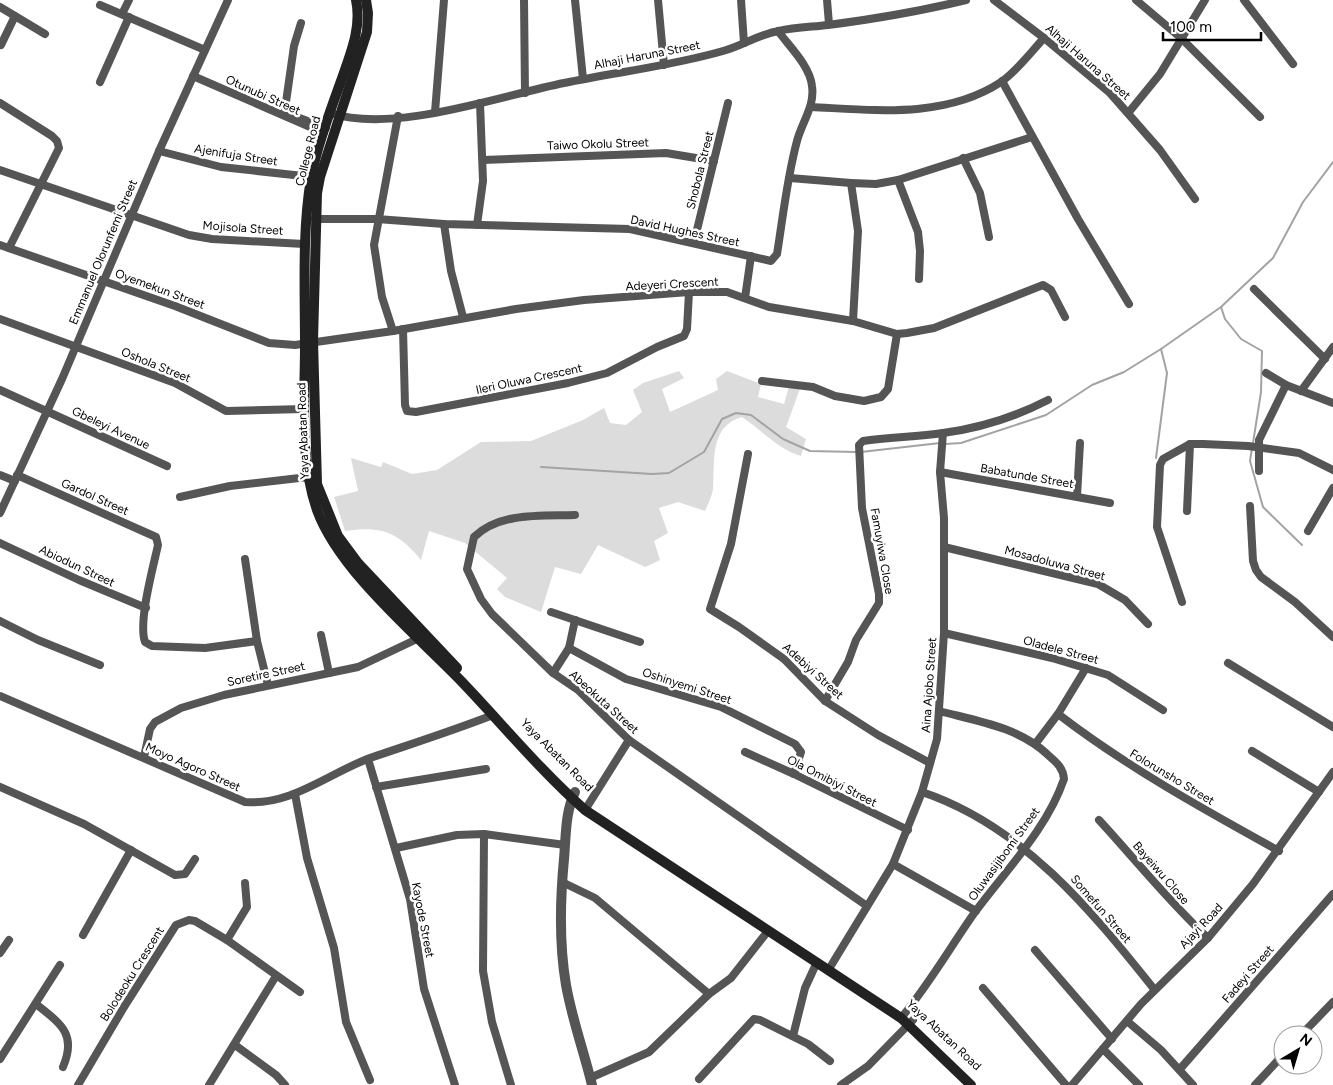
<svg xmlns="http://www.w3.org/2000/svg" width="1333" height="1085" font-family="Figtree,sans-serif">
  <rect width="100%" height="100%" fill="#fff"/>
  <path fill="#dcdcdc" d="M679,371L684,378L662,389L670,412L718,390L716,379L727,371L761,384L758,397L784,404L790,383L801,386L786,427L806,439L801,456C782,452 760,429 742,417C709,426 715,462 713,489C712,496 708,504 705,511L678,502L659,508L668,533L654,541L660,560L645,567L598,545L581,574L555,567L541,612L505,597L497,589L507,578L465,543L429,531L421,560C397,531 381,526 345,531L334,497L358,491L351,458L381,467L383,462L412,474L437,470L481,442L531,441L583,420L604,408L610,423L626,425L642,412L633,390L643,383Z"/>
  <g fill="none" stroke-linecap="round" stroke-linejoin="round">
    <g stroke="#a3a3a3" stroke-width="2">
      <path d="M1221,307L1225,319L1241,339L1262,351L1261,392L1253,443"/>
      <path d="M945,444L961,443L1046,415L1092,385L1124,372L1161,349L1221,307L1273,258L1303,202L1333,162"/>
      <path d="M1252,448L1250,461L1263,507L1302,545"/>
      <path d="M861,452L940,443"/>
      <path d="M1156,458L1167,373L1161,349"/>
      <path d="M541,467L652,474L669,473L704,452L722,419L736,413L751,415L783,439L810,451L856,452"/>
    </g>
    <g stroke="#555" stroke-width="8">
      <path d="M524,0L525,93"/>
      <path d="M575,0L583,79"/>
      <path d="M658,0L664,65"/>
      <path d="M741,0L744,43"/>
      <path d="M827,0L829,24"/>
      <path d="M994,0L1044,38L1110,93L1160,150L1195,199"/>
      <path d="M1136,0L1181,38L1260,117"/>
      <path d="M1244,0L1293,64"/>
      <path d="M100,5L205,50"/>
      <path d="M0,7L45,34"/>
      <path d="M122,14L129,0"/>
      <path d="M301,23L294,46L285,109L289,114L326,128"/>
      <path d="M1,45L15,16"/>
      <path d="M193,76L324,133"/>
      <path d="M1002,81L1078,219L1129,304"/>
      <path d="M100,82L129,17"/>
      <path d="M0,103L52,136L57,141L59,148L9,248"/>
      <path d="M811,107C874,110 945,119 1001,82C1017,71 1031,52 1044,38"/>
      <path d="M435,112L444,0"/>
      <path d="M1129,112L1160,74L1205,0"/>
      <path d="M330,113C394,134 499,96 564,83C617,72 671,66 723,51C742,46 759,34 779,31C795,27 812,27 828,25C874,19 921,11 966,0"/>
      <path d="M159,151L221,167L312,177"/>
      <path d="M963,158L980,193L989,237"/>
      <path d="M483,160L666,153L714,161"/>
      <path d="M0,170L189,235L212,239L304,244"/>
      <path d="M790,178L851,183L858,231L853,321"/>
      <path d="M898,180L918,232L920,251L919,279"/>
      <path d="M851,183L876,184L898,180L1032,137"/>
      <path d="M315,219H377L444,224L630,229L771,261L777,254C783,217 787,178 797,141C802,122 815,106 812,86C810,66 789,46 778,31"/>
      <path d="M444,224L451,271L463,317"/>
      <path d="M477,225L483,181L480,103"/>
      <path d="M694,242L728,103"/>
      <path d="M0,245L175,306L269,343L295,345L393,331L516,309L584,300L689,292H727L769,307L853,321L897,334L907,333L934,328L1043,285L1051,290L1065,317"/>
      <path d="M1254,289L1325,359"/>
      <path d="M745,298L751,256"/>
      <path d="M0,319L175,383L226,411L304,409"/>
      <path d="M403,329L405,405L407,411L416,412L568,383L607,373L657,347L684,336L687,329L689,292"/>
      <path d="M393,331L382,297L374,245L398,116"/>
      <path d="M1266,373L1286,385L1333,403"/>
      <path d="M762,381L813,387L835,396L864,401L881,397L888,389L897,334"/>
      <path d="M0,390L167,466"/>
      <path d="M1301,391L1333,347"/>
      <path d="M748,454L731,544L710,609L739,627L784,659L825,701L878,735L930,763"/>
      <path d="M1259,471V440L1286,385"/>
      <path d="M940,472L1110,503"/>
      <path d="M0,475L15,481"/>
      <path d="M17,475L156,537L158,545C153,568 138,622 145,642L152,646L205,648L257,641"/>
      <path d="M1077,496L1080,443"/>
      <path d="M180,497L230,486L308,477"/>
      <path d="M1250,506L1253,561L1256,570L1261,577L1295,602L1333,637"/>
      <path d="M1187,511L1190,444"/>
      <path d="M0,513L62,379L159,151L228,0"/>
      <path d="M575,515C541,516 500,512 474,537L467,569L481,599L492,614L553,673L578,690L629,740L867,906"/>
      <path d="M1308,531L1333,488"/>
      <path d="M0,543L79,580L146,608"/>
      <path d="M944,547L1098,584L1125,600L1148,624"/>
      <path d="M245,559L257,641L268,685"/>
      <path d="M1182,602L1157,527L1160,465L1163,459L1190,444H1203L1248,446L1299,453L1333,470"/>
      <path d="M551,612L640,642"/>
      <path d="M0,621L38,640L100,665"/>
      <path d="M944,633L1052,658L1108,675L1163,710"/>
      <path d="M321,635L329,673"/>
      <path d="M569,648L626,679L721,707L795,744L801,752L794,774"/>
      <path d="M1228,663L1333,727"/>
      <path d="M553,673L569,648L575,620"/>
      <path d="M0,696L245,802C291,806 329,773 370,758C411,744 452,731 493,715"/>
      <path d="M825,701L848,662L856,640L879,603V594L862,508L859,445L863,441C889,437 916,437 943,433C980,428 1015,417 1048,400"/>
      <path d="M1058,714C1127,767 1203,809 1279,851"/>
      <path d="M1036,743L1058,714L1086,668"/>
      <path d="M1252,751L1319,792"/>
      <path d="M745,752L794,774L908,830"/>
      <path d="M144,757L150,729L155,722L181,708L224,695L358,667L417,639"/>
      <path d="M368,759L410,899L424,989L455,1085"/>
      <path d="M0,787L84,824L175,875L185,874L195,859"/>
      <path d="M376,787L486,769"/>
      <path d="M922,792C1023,826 1090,909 1154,989"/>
      <path d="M295,794L307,858L334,948L346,1022L370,1080"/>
      <path d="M585,810L629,740"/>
      <path d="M1099,820C1135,859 1169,902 1208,938"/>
      <path d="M484,834L483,971L492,1022L511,1085"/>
      <path d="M396,848L457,835L484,834L565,845"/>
      <path d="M893,864L976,911"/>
      <path d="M562,882L595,898L709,994L649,1052L590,1078"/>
      <path d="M83,935L131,850"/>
      <path d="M227,940L247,907L245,883"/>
      <path d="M1035,950L1112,1039"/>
      <path d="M0,953L9,940"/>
      <path d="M829,969L893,864L922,792L937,739L944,633V518L940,472L943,433"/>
      <path d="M983,988L1066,1085"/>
      <path d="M709,994L731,978L768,931"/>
      <path d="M36,1004C61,1024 77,1034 63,1067"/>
      <path d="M901,1018C928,986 951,946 975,912C1006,870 1047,829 1064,779C1063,767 1056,762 1047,754C1018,727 977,721 939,711"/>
      <path d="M1127,1021L1161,1050L1193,1085"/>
      <path d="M1301,1035L1333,1002"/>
      <path d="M793,1036L805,988L817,962"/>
      <path d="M235,1045L276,1075L285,1085"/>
      <path d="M1103,1049L1139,1085"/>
      <path d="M0,1059L60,965"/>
      <path d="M1180,1069L1333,894"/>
      <path d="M699,1079L754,1019L760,1020L808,1044L830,1061"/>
      <path d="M78,1085L124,1007L176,925L189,920L195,921L227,940L300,992"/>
      <path d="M209,1085L276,976"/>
      <path d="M841,1085L868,1066L913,1020"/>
      <path d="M1072,1085L1141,1004L1208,938L1253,884L1333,772"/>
      <path d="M1255,1085L1283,1055"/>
    </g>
    <path stroke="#555" stroke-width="10" d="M575,792C565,812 566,837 564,859C560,901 559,944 566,985C572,1019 584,1052 592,1085"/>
    <g stroke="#222" stroke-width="10">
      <path d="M356,0C362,28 350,55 341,81C330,112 317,146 311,178C302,233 305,289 305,345C305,399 299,459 317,510C339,571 418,636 463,683C503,725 541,771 585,810L901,1018L971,1085"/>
      <path d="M366,0L368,13L367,32L320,177L317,193L313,341L317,484L338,536L358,563L457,668"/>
    </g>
  </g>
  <g text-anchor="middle" stroke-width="5" stroke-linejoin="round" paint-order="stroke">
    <g font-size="12" fill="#000" stroke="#fff">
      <text transform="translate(647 55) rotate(-11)" y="4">Alhaji Haruna Street</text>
      <text transform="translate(1088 62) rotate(41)" y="4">Alhaji Haruna Street</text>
      <text transform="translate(263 95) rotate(24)" y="4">Otunubi Street</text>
      <text transform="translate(598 144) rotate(-2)" y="4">Taiwo Okolu Street</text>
      <text transform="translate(308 151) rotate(-76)" y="4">College Road</text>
      <text transform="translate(236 155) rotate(9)" y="4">Ajenifuja Street</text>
      <text transform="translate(700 170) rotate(-76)" y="4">Shobola Street</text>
      <text transform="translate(243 228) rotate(4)" y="4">Mojisola Street</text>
      <text transform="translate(685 231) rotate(12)" y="4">David Hughes Street</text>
      <text transform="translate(103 252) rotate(-67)" y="4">Emmanuel Olorunfemi Street</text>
      <text transform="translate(672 284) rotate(-3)" y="4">Adeyeri Crescent</text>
      <text transform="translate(160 289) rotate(20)" y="4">Oyemekun Street</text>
      <text transform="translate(156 365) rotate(22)" y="4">Oshola Street</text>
      <text transform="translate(529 379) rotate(-12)" y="4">Ileri Oluwa Crescent</text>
      <text transform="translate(111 428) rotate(25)" y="4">Gbeleyi Avenue</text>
      <text transform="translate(303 431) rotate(-92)" y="4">Yaya Abatan Road</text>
      <text transform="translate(1027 476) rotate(10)" y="4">Babatunde Street</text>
      <text transform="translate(95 497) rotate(24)" y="4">Gardol Street</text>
      <text transform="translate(882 551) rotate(80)" y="4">Famuyiwa Close</text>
      <text transform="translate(1055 563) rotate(15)" y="4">Mosadoluwa Street</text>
      <text transform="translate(77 566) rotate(25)" y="4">Abiodun Street</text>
      <text transform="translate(1061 650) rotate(15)" y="4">Oladele Street</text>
      <text transform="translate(813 671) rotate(42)" y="4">Adebiyi Street</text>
      <text transform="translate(266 674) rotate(-12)" y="4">Soretire Street</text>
      <text transform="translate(929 685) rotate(-86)" y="4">Aina Ajobo Street</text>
      <text transform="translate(687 686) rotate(18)" y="4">Oshinyemi Street</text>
      <text transform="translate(604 702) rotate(42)" y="4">Abeokuta Street</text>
      <text transform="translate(557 755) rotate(45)" y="4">Yaya Abatan Road</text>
      <text transform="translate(193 767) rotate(24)" y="4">Moyo Agoro Street</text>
      <text transform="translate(1172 777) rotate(31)" y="4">Folorunsho Street</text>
      <text transform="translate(832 781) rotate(27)" y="4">Ola Omibiyi Street</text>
      <text transform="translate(1004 854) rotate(-54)" y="4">Oluwasijibomi Street</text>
      <text transform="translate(1161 873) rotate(49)" y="4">Bayeiwu Close</text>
      <text transform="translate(1101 909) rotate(49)" y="4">Somefun Street</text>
      <text transform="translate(423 920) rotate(79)" y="4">Kayode Street</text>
      <text transform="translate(1201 926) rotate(-47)" y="4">Ajayi Road</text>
      <text transform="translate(132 974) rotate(-58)" y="4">Bolodeoku Crescent</text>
      <text transform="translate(1248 974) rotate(-49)" y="4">Fadeyi Street</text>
      <text transform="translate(944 1035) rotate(43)" y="4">Yaya Abatan Road</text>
    </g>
  </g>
  <g transform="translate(1298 1050) rotate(38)"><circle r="24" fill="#ffffff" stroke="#999999"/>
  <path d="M0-4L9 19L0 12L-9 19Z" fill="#000000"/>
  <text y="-8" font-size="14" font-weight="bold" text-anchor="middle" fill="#000000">N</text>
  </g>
  <path d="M1163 32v8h98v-8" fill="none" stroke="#000000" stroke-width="2.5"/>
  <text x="1170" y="32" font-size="15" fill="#000000" stroke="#ffffff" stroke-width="4" paint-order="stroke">100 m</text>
</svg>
